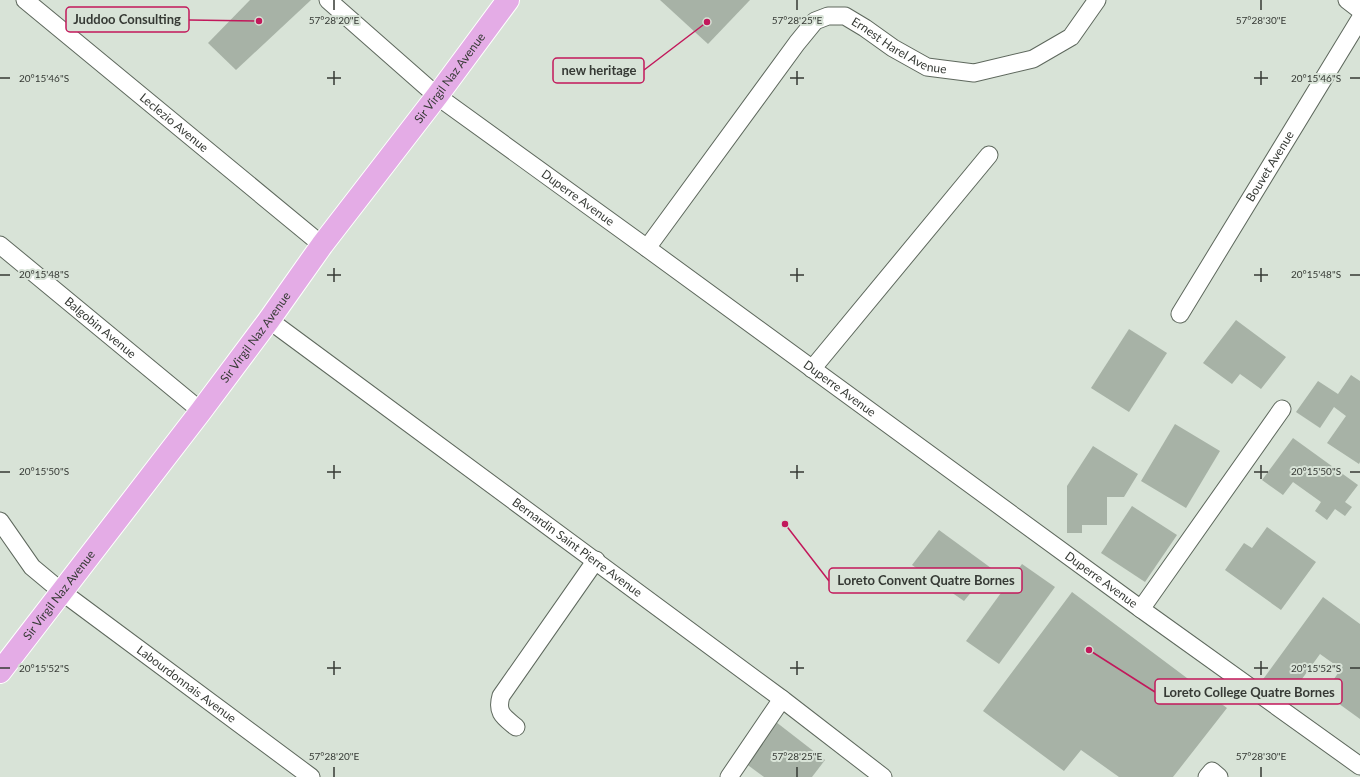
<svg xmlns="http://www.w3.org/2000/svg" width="1360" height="777" font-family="Lato,sans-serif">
  <rect width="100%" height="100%" fill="#d8e3d7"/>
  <g fill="#a7b2a6">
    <path d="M250,0H311L236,70L208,43Z"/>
    <path d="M660,0H750L708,44Z"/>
    <path d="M1236,320L1286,357L1261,389L1240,374L1232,384L1203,363Z"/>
    <path d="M1129,329L1167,353L1129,412L1091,388Z"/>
    <path d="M1351,375L1360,381V462L1359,464L1327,443L1346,416L1334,407L1320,428L1296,412L1318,381L1338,394Z"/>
    <path d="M1175,424L1220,451L1186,508L1141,481Z"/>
    <path d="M1293,438L1358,485L1345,502L1352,507L1345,516L1335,509L1327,520L1315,511L1321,502L1293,482L1283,495L1262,480Z"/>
    <path d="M1093,446L1138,474L1124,497H1107V525H1082V533H1067V486Z"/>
    <path d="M1132,506L1177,535L1145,582L1101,553Z"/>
    <path d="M1267,527L1316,562L1281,610L1225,570L1244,543L1252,548Z"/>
    <path d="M939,530L991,568L964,601L912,565Z"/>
    <path d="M1022,564L1055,587L999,664L966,641Z"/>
    <path d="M1072,592L1227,708L1173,777H1119L1081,750L1064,771L983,711Z"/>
    <path d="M1323,597L1360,624V719L1324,693L1341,669L1320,654L1286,701L1261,682Z"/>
    <path d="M776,722L825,760L812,777H764L745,763Z"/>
  </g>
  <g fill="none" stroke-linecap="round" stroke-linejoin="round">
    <g stroke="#5e685d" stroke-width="19">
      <g id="minor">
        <path id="s1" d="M25,0L322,245"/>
        <path id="s2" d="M328,0L437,96L647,248L1141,609L1360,766"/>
        <path d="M1347,0L1360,10"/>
        <path id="s3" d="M0,245L201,411"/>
        <path id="s4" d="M647,248L797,43L815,21L828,16H845L865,28L893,48L927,67L974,73L1033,59L1071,37L1097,0"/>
        <path id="s5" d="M1180,314L1360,19"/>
        <path id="s6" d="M269,320L782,699L883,777"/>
        <path d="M812,369L989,155"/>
        <path id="s7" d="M0,521L32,567L62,592L311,777"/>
        <path d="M1141,609L1282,409"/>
        <path d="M516,727C504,717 496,713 501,696L596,560"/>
        <path d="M729,777L782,699"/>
        <path d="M1207,777L1212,771L1219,777"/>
      </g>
    </g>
    <g stroke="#fff" stroke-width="24">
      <g id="primary">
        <path id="s8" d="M0,672L201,411L269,320L322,245L437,96L508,0"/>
      </g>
    </g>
    <use href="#minor" stroke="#fff" stroke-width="17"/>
    <use href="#primary" stroke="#e4ace6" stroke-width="22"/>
  </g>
  <path fill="none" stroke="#363a35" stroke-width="1.5" d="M334,0V10M797,0V10M1261,0V10M334,71V85M797,71V85M1261,71V85M0,78H10M327,78H341M790,78H804M1254,78H1268M1350,78H1360M334,268V282M797,268V282M1261,268V282M0,275H10M327,275H341M790,275H804M1254,275H1268M1350,275H1360M334,465V479M797,465V479M1261,465V479M0,472H10M327,472H341M790,472H804M1254,472H1268M1350,472H1360M334,661V675M797,661V675M1261,661V675M0,668H10M327,668H341M790,668H804M1254,668H1268M1350,668H1360M334,767V777M797,767V777M1261,767V777"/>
  <g text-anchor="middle" stroke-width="4" stroke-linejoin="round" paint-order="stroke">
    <g font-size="12" fill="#363a35" stroke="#d8e3d7">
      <text dy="4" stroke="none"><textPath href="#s4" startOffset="376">Ernest Harel Avenue</textPath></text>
      <text dy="4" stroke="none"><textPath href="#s8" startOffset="745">Sir Virgil Naz Avenue</textPath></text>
      <text dy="4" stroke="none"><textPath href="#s1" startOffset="193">Leclezio Avenue</textPath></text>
      <text dy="4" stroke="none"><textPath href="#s5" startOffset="173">Bouvet Avenue</textPath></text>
      <text dy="4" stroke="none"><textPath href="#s2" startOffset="319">Duperre Avenue</textPath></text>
      <text dy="4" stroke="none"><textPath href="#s3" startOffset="130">Balgobin Avenue</textPath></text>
      <text dy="4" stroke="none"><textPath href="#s8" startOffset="421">Sir Virgil Naz Avenue</textPath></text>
      <text dy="4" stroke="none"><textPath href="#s2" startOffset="643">Duperre Avenue</textPath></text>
      <text dy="4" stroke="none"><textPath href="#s6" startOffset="383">Bernardin Saint Pierre Avenue</textPath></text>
      <text dy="4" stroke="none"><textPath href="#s2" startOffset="967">Duperre Avenue</textPath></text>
      <text dy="4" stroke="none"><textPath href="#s8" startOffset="97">Sir Virgil Naz Avenue</textPath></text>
      <text dy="4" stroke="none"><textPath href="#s7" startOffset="250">Labourdonnais Avenue</textPath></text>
    </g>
  </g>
  <g font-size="10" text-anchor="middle" fill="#363a35" stroke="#d8e3d7" stroke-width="4" stroke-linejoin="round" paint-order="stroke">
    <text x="334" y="24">57°28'20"E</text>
    <text x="797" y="24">57°28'25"E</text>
    <text x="1261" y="24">57°28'30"E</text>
    <text x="44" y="82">20°15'46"S</text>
    <text x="1316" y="82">20°15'46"S</text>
    <text x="44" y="278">20°15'48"S</text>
    <text x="1316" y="278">20°15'48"S</text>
    <text x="44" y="475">20°15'50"S</text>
    <text x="1316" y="475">20°15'50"S</text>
    <text x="44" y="672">20°15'52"S</text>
    <text x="1316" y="672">20°15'52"S</text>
    <text x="334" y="760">57°28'20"E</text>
    <text x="797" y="760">57°28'25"E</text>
    <text x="1261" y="760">57°28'30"E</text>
  </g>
  <path fill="none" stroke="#c2185b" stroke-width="1.5" d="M259 21L189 20M707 22L644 70M785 524L829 581M1089 650L1155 692"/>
  <g fill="#c2185b" stroke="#d8e3d7" stroke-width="1.5">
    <circle cx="259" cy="21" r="4"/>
    <circle cx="707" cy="22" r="4"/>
    <circle cx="785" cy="524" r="4"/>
    <circle cx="1089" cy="650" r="4"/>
  </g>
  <g fill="#d8e3d7" stroke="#c2185b" stroke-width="1.5">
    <rect x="66" y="7" width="123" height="25" rx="4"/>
    <rect x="553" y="58" width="91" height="25" rx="4"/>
    <rect x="829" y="568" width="193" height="25" rx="4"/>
    <rect x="1155" y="679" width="187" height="25" rx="4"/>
  </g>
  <g font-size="13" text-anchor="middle" font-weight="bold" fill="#363a35">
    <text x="127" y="24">Juddoo Consulting</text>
    <text x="599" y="75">new heritage</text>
    <text x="926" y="585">Loreto Convent Quatre Bornes</text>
    <text x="1249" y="697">Loreto College Quatre Bornes</text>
  </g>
</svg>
